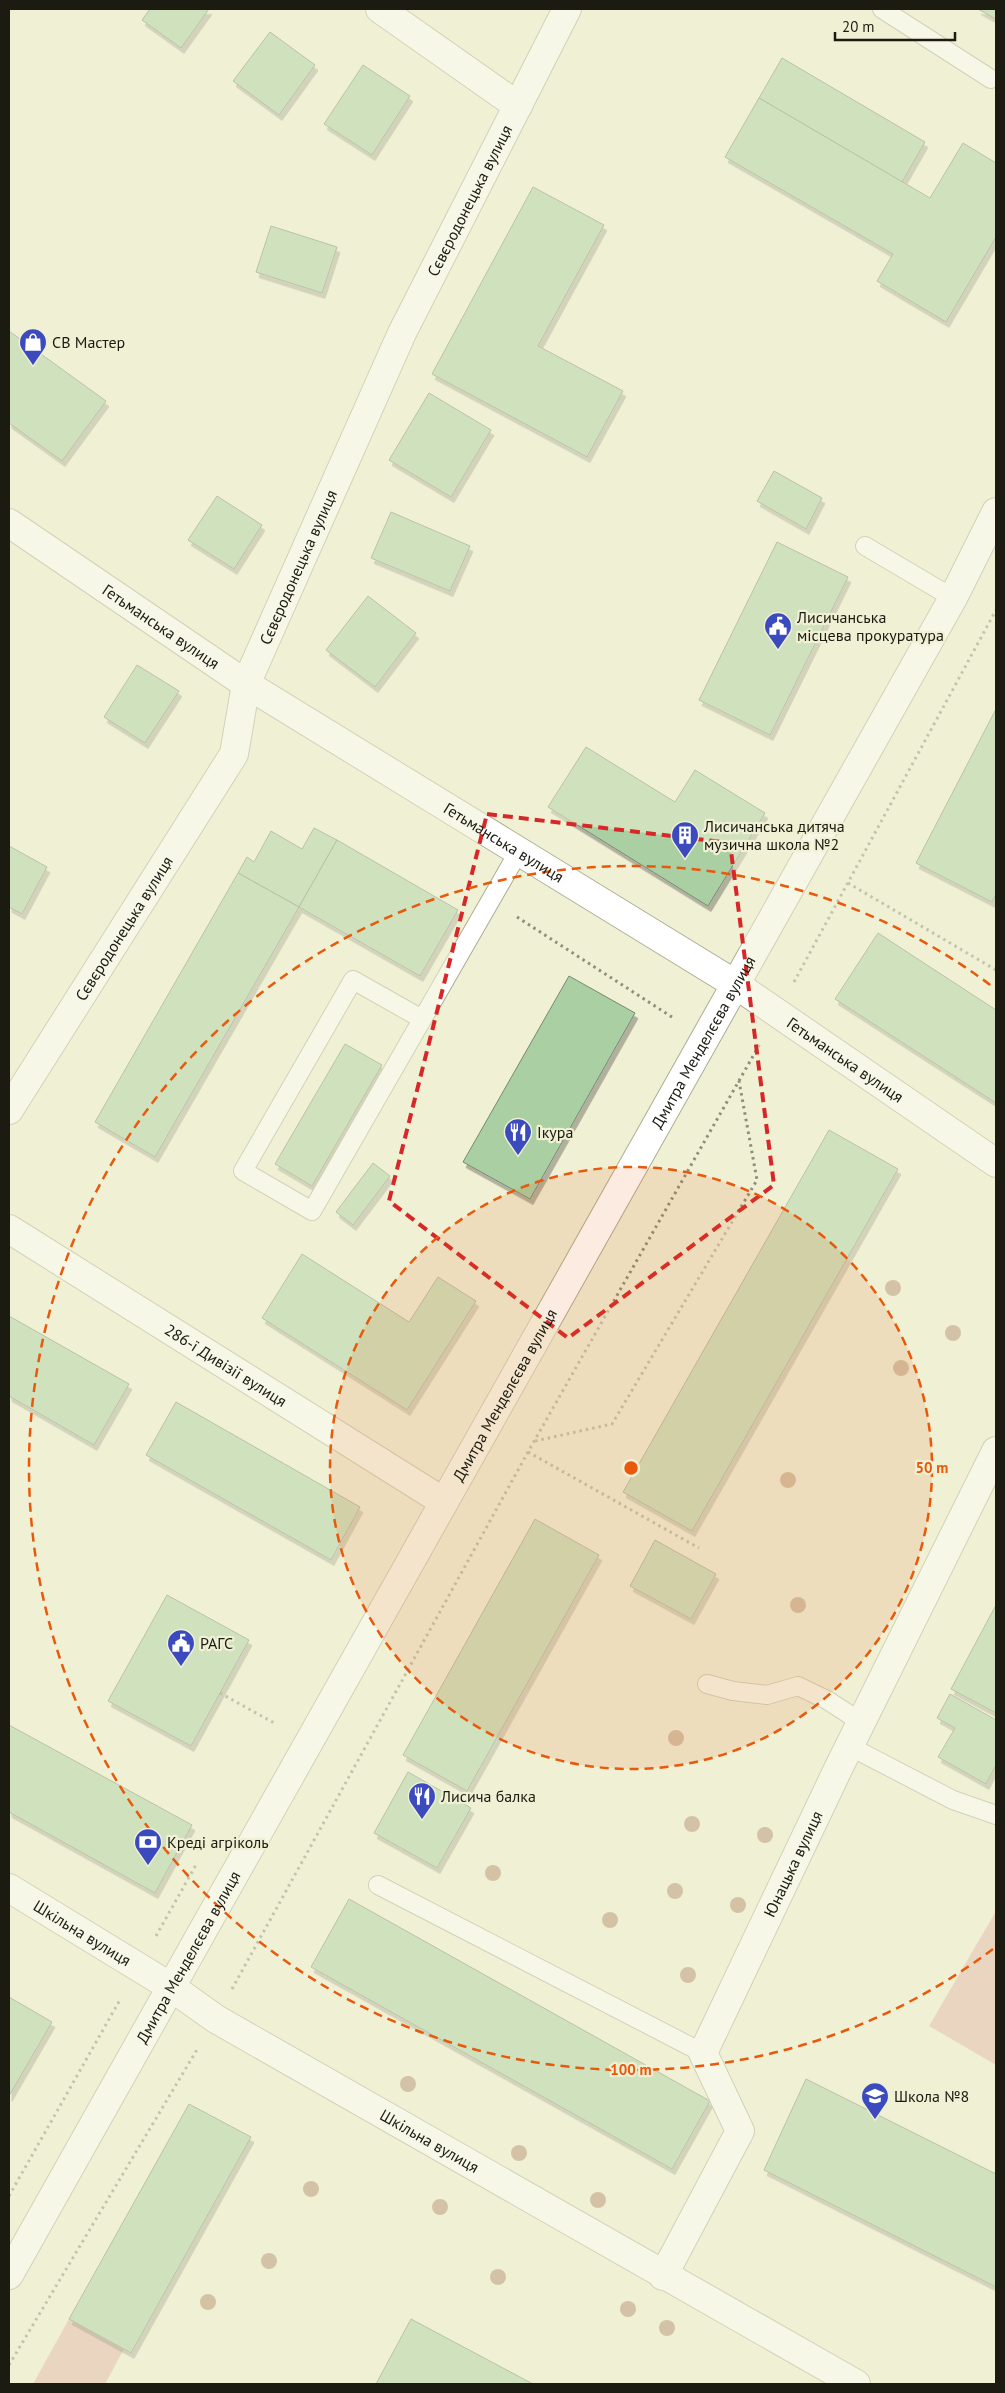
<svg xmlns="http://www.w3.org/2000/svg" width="1005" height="2393" font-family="'PT Sans',sans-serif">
  <defs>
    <filter id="shadow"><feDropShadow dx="3" dy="5.5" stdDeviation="0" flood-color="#0004"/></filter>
  </defs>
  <rect width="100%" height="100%" fill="#f0f0d5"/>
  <g fill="#e2b7a7">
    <path d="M996,1911V2065L929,2026Z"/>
    <path d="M69,2319L124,2349L105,2384H33Z"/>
  </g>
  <g fill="#a9cfa2" stroke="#778874" filter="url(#shadow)">
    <path d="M150,9H209L181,48L142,20Z"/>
    <path d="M978,9H996V19Z"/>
    <path d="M270,32L315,65L279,115L233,81Z"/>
    <path d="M782,58L925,142L902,182L759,98Z"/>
    <path d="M363,65L410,96L372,155L324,124Z"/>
    <path d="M759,98L930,198L963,143L996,163V237L946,322L877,281L893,254L725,157Z"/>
    <path d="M533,187L604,225L538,346L623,391L587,457L432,374Z"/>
    <path d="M271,226L337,247L322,293L256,272Z"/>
    <path d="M9,331L106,401L62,461L9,423Z"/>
    <path d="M429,393L491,430L451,497L389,460Z"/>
    <path d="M774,471L822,498L806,529L757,501Z"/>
    <path d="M217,496L262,525L234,569L188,540Z"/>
    <path d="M391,512L470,546L450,591L371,558Z"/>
    <path d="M777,542L848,577L770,735L699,700Z"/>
    <path d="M368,596L416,633L375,687L326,650Z"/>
    <path d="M137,665L179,691L145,743L104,717Z"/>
    <path d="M996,709V894L992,902L916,863Z"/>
    <path d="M586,747L675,802L695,770L765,813L708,906L548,807Z"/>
    <path d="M314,828L337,840L299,907L238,873L247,857L254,862L271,831L302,849Z"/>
    <path d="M337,840L458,910L420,976L299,907Z"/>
    <path d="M9,846L47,867L22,914L9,907Z"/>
    <path d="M238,873L299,907L155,1157L95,1122Z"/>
    <path d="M878,933L996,1010V1103L835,999Z"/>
    <path d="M569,976L635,1013L530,1199L463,1162Z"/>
    <path d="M345,1044L382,1065L312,1186L275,1164Z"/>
    <path d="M829,1130L898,1169L692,1531L623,1492Z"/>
    <path d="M373,1163L390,1176L353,1225L336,1212Z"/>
    <path d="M302,1254L409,1322L438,1277L476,1301L407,1410L262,1318Z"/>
    <path d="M9,1316L129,1384L94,1445L9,1396Z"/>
    <path d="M176,1402L360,1507L331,1560L146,1455Z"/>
    <path d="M535,1519L599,1555L467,1791L403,1755Z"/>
    <path d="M655,1540L716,1574L691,1619L630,1586Z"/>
    <path d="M167,1595L249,1640L191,1746L108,1701Z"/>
    <path d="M996,1605V1713L951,1689Z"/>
    <path d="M950,1694L996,1720V1765L986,1784L938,1757L955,1728L937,1718Z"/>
    <path d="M9,1725L192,1825L155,1893L9,1812Z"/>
    <path d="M408,1772L471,1808L437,1868L374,1833Z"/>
    <path d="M349,1899L710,2101L672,2169L311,1967Z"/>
    <path d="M9,1997L52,2022L9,2096Z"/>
    <path d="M806,2079L996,2174V2287L764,2170Z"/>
    <path d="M189,2104L251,2137L131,2353L69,2319Z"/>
    <path d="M411,2319L533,2384H376Z"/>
  </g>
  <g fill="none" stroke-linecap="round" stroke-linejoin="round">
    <g stroke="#adad93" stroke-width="20">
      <g id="lane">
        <path d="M882,9L991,79"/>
        <path d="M865,546L953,598"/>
        <path d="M422,1019L353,980L243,1171L312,1211L519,851"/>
        <path d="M707,1684L733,1691L767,1695L798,1686L827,1700L861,1722"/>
        <path d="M849,1746L953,1800L996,1815"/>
        <path d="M378,1885L703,2053"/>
      </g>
    </g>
    <g stroke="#adad93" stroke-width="30">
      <g id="street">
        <path d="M380,9L518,106"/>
        <path id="s1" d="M9,523L246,684L735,984L996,1163"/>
        <path id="s2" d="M9,1110L234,754L246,684L402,333L567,9"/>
        <path id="s3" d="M9,1229L444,1502"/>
        <path id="s4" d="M9,1888L171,1987L216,2019L856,2384"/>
        <path id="s5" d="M663,2276L740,2131L703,2053L839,1767L996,1451"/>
      </g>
    </g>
    <g stroke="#adad93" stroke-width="30">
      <g id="secondary">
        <path id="s6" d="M9,2275L953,598L996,512"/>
      </g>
    </g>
    <g stroke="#8e8e7b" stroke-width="3" stroke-dasharray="2.5 4" stroke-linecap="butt">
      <path d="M848,883L996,970"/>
      <path d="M517,917L675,1019"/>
      <path d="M794,982L996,610"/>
      <path d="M535,1441L612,1424L757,1180L739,1081"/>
      <path d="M528,1452L699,1548"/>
      <path d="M220,1693L276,1724"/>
      <path d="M156,1936L197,1863"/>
      <path d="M232,1989L528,1452L761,1042"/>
      <path d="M9,2196L121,1998"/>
      <path d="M9,2365L198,2048"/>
    </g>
    <use href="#lane" stroke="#fff" stroke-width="18"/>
    <use href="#street" stroke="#fff" stroke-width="28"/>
    <use href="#secondary" stroke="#fff" stroke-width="28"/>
  </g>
  <g fill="#b18b6f">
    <circle cx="893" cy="1288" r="8"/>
    <circle cx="953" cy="1333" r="8"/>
    <circle cx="901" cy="1368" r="8"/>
    <circle cx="788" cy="1480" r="8"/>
    <circle cx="798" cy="1605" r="8"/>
    <circle cx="676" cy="1738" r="8"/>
    <circle cx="692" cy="1824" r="8"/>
    <circle cx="765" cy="1835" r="8"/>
    <circle cx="493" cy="1873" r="8"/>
    <circle cx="675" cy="1891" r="8"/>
    <circle cx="738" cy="1905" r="8"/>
    <circle cx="610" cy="1920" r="8"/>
    <circle cx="688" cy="1975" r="8"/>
    <circle cx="408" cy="2084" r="8"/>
    <circle cx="519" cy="2153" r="8"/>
    <circle cx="311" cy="2189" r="8"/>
    <circle cx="598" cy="2200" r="8"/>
    <circle cx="440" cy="2207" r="8"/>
    <circle cx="269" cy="2261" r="8"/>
    <circle cx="498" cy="2277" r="8"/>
    <circle cx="208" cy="2302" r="8"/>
    <circle cx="628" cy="2309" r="8"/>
    <circle cx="667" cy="2328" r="8"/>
  </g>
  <path d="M0 0H1005V2393H0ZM487,814L730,843L774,1185L568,1338L389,1201Z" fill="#f0f0d5" fill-opacity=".55" fill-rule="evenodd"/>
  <path fill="none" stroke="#d62828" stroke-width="4" stroke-dasharray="10 6" stroke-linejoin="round" d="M487,814L730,843L774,1185L568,1338L389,1201Z"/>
  <circle cx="631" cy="1468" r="301" fill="#e8590c" fill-opacity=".12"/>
  <g fill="none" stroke="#e8590c" stroke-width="2.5" stroke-dasharray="9 6">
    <circle cx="631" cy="1468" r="301"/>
    <path d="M993 1949A602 602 0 1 1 993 987"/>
  </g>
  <defs>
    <g id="shop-pin" transform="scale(1.4375)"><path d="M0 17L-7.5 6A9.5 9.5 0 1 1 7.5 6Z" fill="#3b4bbe" stroke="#f0f0d5"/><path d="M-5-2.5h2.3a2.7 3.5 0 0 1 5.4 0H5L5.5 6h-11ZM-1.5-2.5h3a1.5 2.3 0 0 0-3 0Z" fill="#fff"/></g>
    <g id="civic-pin" transform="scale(1.4375)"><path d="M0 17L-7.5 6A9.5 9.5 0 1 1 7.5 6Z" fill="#3b4bbe" stroke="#f0f0d5"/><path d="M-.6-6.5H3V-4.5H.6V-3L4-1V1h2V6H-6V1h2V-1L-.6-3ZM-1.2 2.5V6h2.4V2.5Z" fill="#fff"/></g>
    <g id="building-pin" transform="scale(1.4375)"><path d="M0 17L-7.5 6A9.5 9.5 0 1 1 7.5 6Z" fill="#3b4bbe" stroke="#f0f0d5"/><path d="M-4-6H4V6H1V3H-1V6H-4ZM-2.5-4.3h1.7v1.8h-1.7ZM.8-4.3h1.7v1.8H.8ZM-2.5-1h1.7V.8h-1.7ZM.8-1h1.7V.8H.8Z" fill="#fff"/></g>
    <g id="restaurant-pin" transform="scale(1.4375)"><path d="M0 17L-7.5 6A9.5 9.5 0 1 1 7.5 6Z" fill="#3b4bbe" stroke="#f0f0d5"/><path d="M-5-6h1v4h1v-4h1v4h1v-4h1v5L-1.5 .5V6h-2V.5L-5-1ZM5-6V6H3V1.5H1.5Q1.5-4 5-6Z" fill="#fff"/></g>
    <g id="bank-pin" transform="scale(1.4375)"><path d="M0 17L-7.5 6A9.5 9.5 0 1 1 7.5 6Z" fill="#3b4bbe" stroke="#f0f0d5"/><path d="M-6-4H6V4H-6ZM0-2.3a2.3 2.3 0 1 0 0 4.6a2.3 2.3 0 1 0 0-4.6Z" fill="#fff"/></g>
    <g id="school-pin" transform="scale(1.4375)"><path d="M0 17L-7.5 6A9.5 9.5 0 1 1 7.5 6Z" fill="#3b4bbe" stroke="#f0f0d5"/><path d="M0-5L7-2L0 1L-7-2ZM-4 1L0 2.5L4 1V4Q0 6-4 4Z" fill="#fff"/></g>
  </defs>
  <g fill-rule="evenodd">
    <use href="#shop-pin" x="33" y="342"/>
    <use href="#civic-pin" x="778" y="626"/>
    <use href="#building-pin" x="685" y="835"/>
    <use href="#restaurant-pin" x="518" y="1132"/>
    <use href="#civic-pin" x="181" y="1643"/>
    <use href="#restaurant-pin" x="422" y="1796"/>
    <use href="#bank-pin" x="148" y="1842"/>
    <use href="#school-pin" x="875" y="2096"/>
  </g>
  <g text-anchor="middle" stroke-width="4.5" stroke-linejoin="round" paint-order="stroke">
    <g font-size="16" fill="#1b1b11" stroke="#f0f0d5">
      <text dy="6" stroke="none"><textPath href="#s2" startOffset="1025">Сєвєродонецька вулиця</textPath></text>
      <text dy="6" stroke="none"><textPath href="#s2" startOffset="620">Сєвєродонецька вулиця</textPath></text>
      <text dy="6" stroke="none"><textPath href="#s1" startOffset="184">Гетьманська вулиця</textPath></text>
      <text dy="6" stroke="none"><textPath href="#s1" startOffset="589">Гетьманська вулиця</textPath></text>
      <text dy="6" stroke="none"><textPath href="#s2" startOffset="215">Сєвєродонецька вулиця</textPath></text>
      <text dy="6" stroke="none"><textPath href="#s6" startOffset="1415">Дмитра Менделєєва вулиця</textPath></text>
      <text dy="6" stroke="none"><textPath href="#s1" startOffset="994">Гетьманська вулиця</textPath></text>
      <text dy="6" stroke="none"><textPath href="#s3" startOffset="256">286-ї Дивізії вулиця</textPath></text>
      <text dy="6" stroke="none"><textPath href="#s6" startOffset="1010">Дмитра Менделєєва вулиця</textPath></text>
      <text dy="6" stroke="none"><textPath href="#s5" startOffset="460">Юнацька вулиця</textPath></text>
      <text dy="6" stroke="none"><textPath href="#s4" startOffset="86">Шкільна вулиця</textPath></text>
      <text dy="6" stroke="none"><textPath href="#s6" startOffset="365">Дмитра Менделєєва вулиця</textPath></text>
      <text dy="6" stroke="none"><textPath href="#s4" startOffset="491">Шкільна вулиця</textPath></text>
    </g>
    <g font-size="16" fill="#1b1b11" stroke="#f0f0d5" text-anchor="start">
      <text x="52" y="348">СВ Мастер</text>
      <text x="797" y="623">Лисичанська<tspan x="797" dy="18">місцева прокуратура</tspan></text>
      <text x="704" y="832">Лисичанська дитяча<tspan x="704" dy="18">музична школа №2</tspan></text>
      <text x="537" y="1138">Ікура</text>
      <text x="200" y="1649">РАГС</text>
      <text x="441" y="1802">Лисича балка</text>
      <text x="167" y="1848">Креді агріколь</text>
      <text x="894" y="2102">Школа №8</text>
    </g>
  </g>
  <circle cx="631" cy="1468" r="8" fill="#e8590c" stroke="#f0f0d5" stroke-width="2.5"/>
  <g font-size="15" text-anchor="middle" font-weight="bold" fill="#e8590c" stroke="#f0f0d5" stroke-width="4.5" stroke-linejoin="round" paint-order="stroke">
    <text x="932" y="1473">50 m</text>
    <text x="631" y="2075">100 m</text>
  </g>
  <rect width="1005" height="2393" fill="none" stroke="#1b1b11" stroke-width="20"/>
  <path d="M835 32v8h120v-8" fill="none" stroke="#1b1b11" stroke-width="2.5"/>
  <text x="842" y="32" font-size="15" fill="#1b1b11" stroke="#f0f0d5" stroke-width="4" paint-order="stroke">20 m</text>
</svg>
